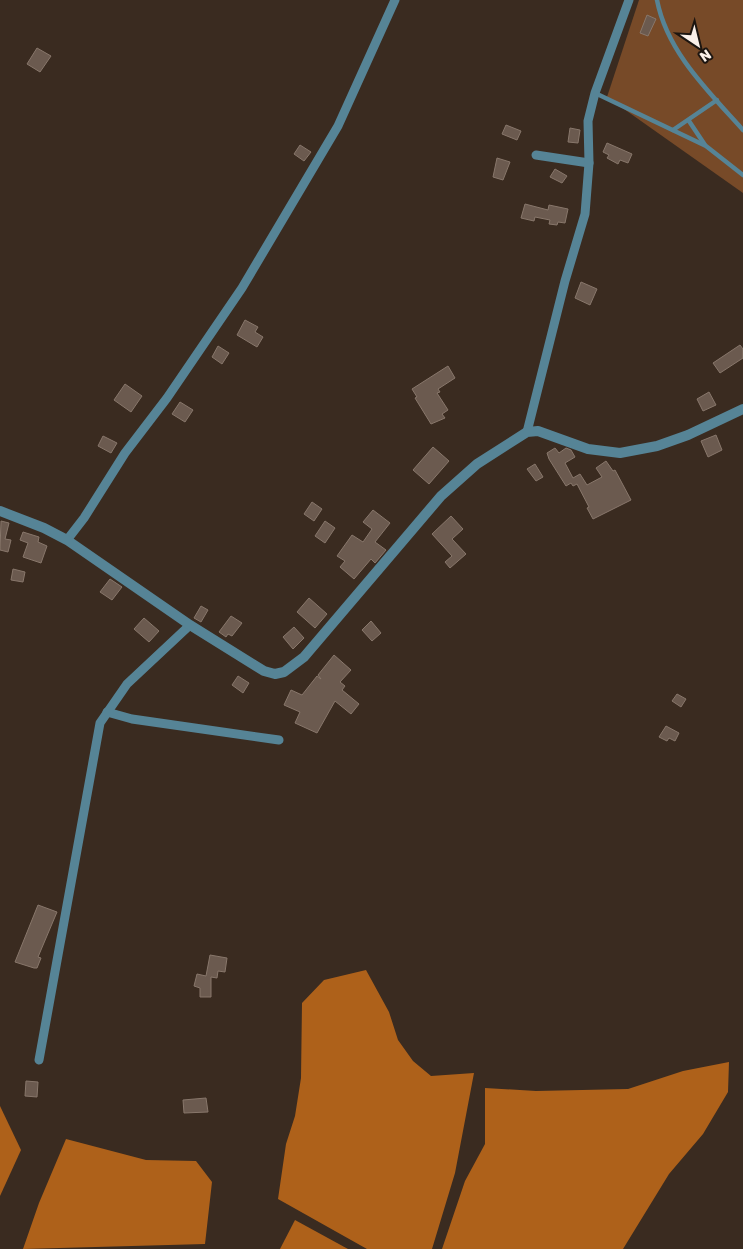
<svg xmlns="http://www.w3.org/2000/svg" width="743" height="1249" font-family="Rubik,sans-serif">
  <rect width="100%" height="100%" fill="#3a2b20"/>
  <path fill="#774a28" d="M639,0H743V193L607,97Z"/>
  <g fill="#ae611a">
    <path d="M366,970L389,1012L398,1040L413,1061L431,1076L474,1073L455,1173L432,1249H367L278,1199L286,1144L295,1116L301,1078L302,1003L324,980Z"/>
    <path d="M729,1062L728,1092L703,1134L669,1174L623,1249H442L465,1181L485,1144V1088L536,1091L628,1089L683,1071Z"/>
    <path d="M0,1106L21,1150L0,1196Z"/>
    <path d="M66,1139L146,1160L196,1161L212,1182L205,1244L23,1249L39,1203Z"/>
    <path d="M295,1220L348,1249H280Z"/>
  </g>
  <g fill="#6b5a4f" stroke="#88776b">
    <path d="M647,15L656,19L648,36L640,33Z"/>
    <path d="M37,48L51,56L40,72L27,64Z"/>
    <path d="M506,125L521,131L517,140L502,134Z"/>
    <path d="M570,128L580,130L578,143L568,142Z"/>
    <path d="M607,143L632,154L628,163L620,160L618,164L607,158L609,155L603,152Z"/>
    <path d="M300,145L311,152L304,161L294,154Z"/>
    <path d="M497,158L510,162L503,180L493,177Z"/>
    <path d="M555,169L567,176L562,183L550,177Z"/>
    <path d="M525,204L548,210L549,205L568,209L565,223L558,222L557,225L549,224L550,220L535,217L534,221L521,218Z"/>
    <path d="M581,282L597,289L590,305L575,298Z"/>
    <path d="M245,320L258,327L255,332L263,337L257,347L237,335Z"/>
    <path d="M740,345L743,349V358L720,373L713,363Z"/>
    <path d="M218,346L229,353L222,364L212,357Z"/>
    <path d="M448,366L455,378L438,389L440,392L437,393L448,410L442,414L445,418L431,424L415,398L417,397L412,389Z"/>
    <path d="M125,384L142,396L131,412L114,400Z"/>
    <path d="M709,392L716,405L703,411L697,399Z"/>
    <path d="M180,402L193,410L185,422L172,414Z"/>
    <path d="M716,435L722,450L708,457L701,441Z"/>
    <path d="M103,436L117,443L111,453L98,446Z"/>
    <path d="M433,447L449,461L429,484L413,470Z"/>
    <path d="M555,448L559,453L566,448L571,450L575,457L565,463L573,478L580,474L587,485L602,477L596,468L606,461L613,471L615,470L631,500L593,519L587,508L589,507L577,484L573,486L571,483L566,486L549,459L547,453Z"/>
    <path d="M535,464L543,477L536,481L527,469Z"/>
    <path d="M312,502L322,509L314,521L304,514Z"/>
    <path d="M373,510L390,523L375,542L386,550L375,563L371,559L354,579L340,567L345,561L337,556L352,535L363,542L372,529L363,522Z"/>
    <path d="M451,516L463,529L452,539L466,554L450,568L445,562L452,556L432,534Z"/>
    <path d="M1,521L9,523L5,539L11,540L8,552L0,550Z"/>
    <path d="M325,521L335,528L325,543L315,536Z"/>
    <path d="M23,532L39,537L38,542L47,546L41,563L23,557L28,543L20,540Z"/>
    <path d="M13,569L25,572L23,582L11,580Z"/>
    <path d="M110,579L122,587L112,600L100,592Z"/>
    <path d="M309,598L327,614L315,628L297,612Z"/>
    <path d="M201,606L208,610L201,622L194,618Z"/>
    <path d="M231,616L242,623L232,636L228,634L226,637L219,632Z"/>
    <path d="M144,618L159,631L149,642L134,629Z"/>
    <path d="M371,621L381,633L372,641L362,630Z"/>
    <path d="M294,627L304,638L293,649L283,637Z"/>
    <path d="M334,655L351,670L340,682L345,686L342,690L359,704L351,714L335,701L317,733L295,723L300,712L284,705L291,690L302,695L317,676L321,679L318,675Z"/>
    <path d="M238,676L249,683L243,693L232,685Z"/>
    <path d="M677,694L686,699L681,707L672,701Z"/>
    <path d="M666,726L679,733L675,741L669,738L667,741L659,737Z"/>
    <path d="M38,905L57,912L38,957L41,958L37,968H34L15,962Z"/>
    <path d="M210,955L227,958L225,972L218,971L217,978L211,977V997H200V988L194,986L197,974L206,976Z"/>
    <path d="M26,1081L38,1082L37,1097L25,1096Z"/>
    <path d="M206,1098L208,1112L184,1113L183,1100Z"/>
  </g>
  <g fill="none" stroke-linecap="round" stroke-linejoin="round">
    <g stroke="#568496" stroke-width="4.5">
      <path d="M657,0C667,52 709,92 743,130"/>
      <path d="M595,93L706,146L743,175"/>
      <path d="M689,121L705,145"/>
      <path d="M673,130L717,100"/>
    </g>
    <g stroke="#568496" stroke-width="9">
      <path d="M536,155L589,163"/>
      <path d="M527,432L565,281L585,214L589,163L588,121L595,93L629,0"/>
      <path d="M67,540L84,518L125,453L167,398L242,288L338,126L395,0"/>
      <path d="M107,712L132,719L279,740"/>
      <path d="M39,1060L100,723L127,684L190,625"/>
    </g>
    <path stroke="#568496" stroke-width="10" d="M0,511L44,528L67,540L190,625L264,671L275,674L284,672L304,657L441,496L477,464L527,432L538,431L588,449L620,453L657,446L688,435L743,409"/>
  </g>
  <g transform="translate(698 45) rotate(145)" stroke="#1c1510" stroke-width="4" paint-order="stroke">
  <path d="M0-4L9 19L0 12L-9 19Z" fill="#faf0e9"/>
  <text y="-8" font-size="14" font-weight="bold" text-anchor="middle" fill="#faf0e9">N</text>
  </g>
</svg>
